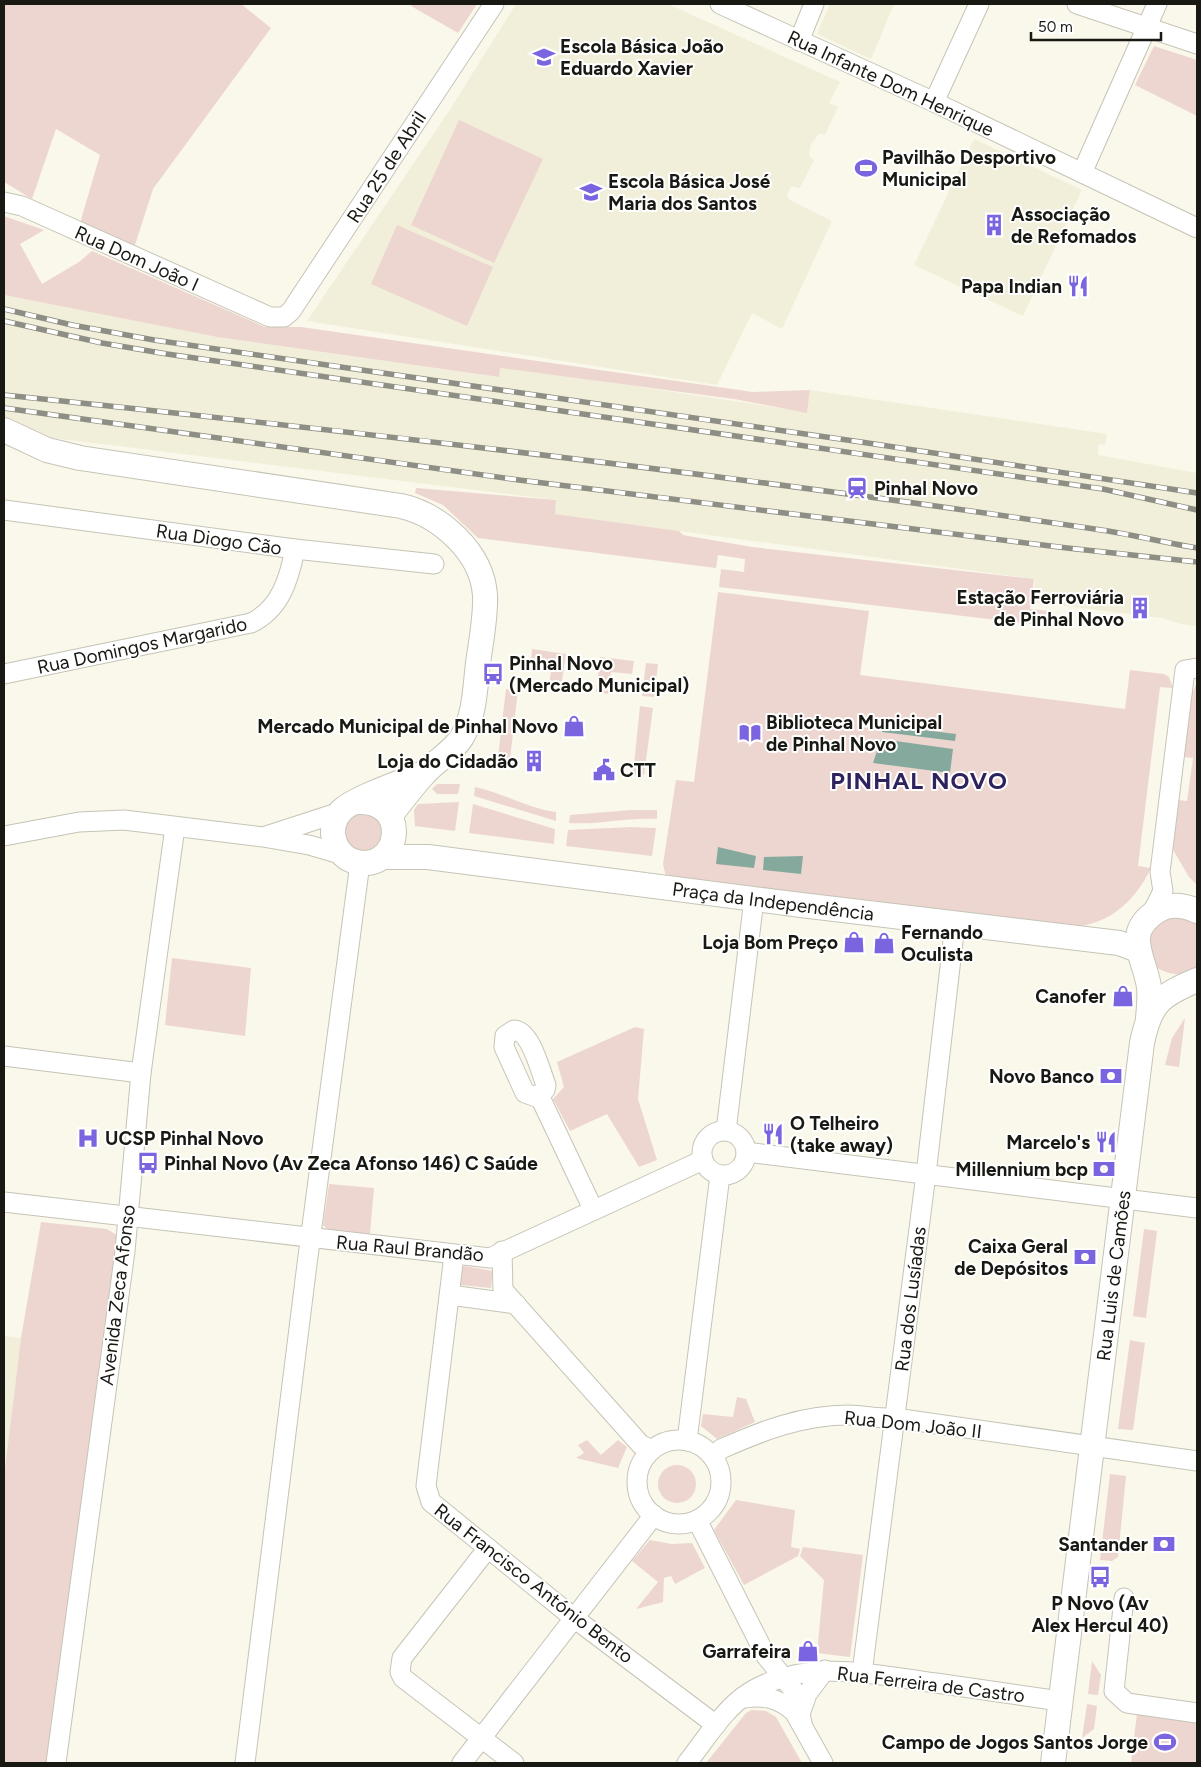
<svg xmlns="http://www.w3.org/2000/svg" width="1201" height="1767" font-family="Figtree,sans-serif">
  <rect width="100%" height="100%" fill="#faf8ea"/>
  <g fill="#f1efd9">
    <path d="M516,4H668L840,82L829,103L838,107L825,135L819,134L811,144L809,156L814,160L800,188L791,186L787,196L790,200L832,221L782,329L752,313L717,385L307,321L449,111Z"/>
    <path d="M830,4H894L871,59L817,34Z"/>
    <path d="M974,139L1082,190L1023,316L914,265Z"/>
    <path d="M4,295L217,337L498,377L500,368L587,379L807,412L810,390L1107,434L1105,445L1099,444L1098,455L1197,473V626L1181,624L1162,618L1033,602L1035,579L554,514L556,500L4,432Z"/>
    <path d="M4,1336L21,1338L4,1476Z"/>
  </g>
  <g fill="#eed6d0">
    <path d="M4,4H241L271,28L153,189L134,248L80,223L100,155L56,129L32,199L4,182Z"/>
    <path d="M413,4H477L458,33L411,6Z"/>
    <path d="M1154,46L1197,60V116L1135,85Z"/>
    <path d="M459,120L543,159L494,263L411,225Z"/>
    <path d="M4,216L44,230L20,244L42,284L79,262L92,251L265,327H301L753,392L810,390L807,413L734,399L500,368L499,377L217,337L4,295Z"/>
    <path d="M397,225L493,267L467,326L371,284Z"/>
    <path d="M416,488L556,500L555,514L679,531L683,535L752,547L1034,579L1030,609L1051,611L1048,626L719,587L721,569L744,572L745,559L718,555L716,568L478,538L443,505L415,493Z"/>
    <path d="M718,592L869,611L860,675L1125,709L1130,670L1164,674L1169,677L1173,688L1160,687L1138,866L1151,868C1135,901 1110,924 1073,927L666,877L663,864L676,780L694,782Z"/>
    <path d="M532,649L566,654L561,688L549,686L552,664L531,661Z"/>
    <path d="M600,657L634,661L632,674L611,672L609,694L596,692Z"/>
    <path d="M646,663L658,664L654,697L642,696Z"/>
    <path d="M1197,682V885L1189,877L1172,848L1177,800L1187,801L1193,758L1184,757L1192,694Z"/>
    <path d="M506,689L518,690L510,759L498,757Z"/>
    <path d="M640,706L653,708L644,775L633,774Z"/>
    <path d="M437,784H460L458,794H437L432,789Z"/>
    <path d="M475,787C503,793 528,808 556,812V821L474,796Z"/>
    <path d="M459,802L455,831L415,826L414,810L418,804Z"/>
    <path d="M473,804L555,829L554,844L469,833Z"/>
    <path d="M631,810H657V819C627,817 599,825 569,823L570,815Z"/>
    <path d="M360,814L374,816L383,826L384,840L370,854L350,848C343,833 343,821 360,814Z"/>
    <path d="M631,827L656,828L652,856L566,846L568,830Z"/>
    <path d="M1175,916L1194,921L1197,925V966C1185,977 1171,976 1157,968C1148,956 1142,935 1156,924C1161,920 1170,918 1175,916Z"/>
    <path d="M172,958L251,968L245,1036L165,1025Z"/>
    <path d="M1185,1018L1179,1067L1165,1065L1172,1038Z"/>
    <path d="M635,1027L644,1029L638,1099L657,1160L639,1167L607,1114L570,1131L553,1099L564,1087L557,1062Z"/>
    <path d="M329,1184L374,1188L370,1234L328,1230L323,1225Z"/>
    <path d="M41,1222L107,1229L118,1236L49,1763H4V1476L21,1338Z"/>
    <path d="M1144,1229L1157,1231L1146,1318L1133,1316Z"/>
    <path d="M464,1266L493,1271L491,1288L460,1285L461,1269Z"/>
    <path d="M1130,1340L1145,1343L1133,1430L1118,1429Z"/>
    <path d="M737,1397L746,1399L755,1422L717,1439L701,1426L703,1414L733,1417Z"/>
    <path d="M587,1440L601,1455L618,1440L627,1447L618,1468L576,1458L584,1453L578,1445Z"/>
    <circle cx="677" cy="1484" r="19"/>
    <path d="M1110,1474L1126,1476L1118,1557L1112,1561L1100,1560Z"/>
    <path d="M736,1500L795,1510L791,1547L800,1549L798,1556L744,1585L714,1530Z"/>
    <path d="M650,1540L672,1544L692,1543L705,1568L675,1584L671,1576L664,1578L663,1602L636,1609L658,1582L632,1561Z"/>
    <path d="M803,1547L863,1555L850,1657L817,1653L824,1580L800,1556Z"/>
    <path d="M1092,1661L1101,1675L1098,1695L1088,1694Z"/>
    <path d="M1087,1704L1097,1706L1094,1729L1082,1738Z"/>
    <path d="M752,1710L766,1711L776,1717L802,1763H706L746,1713Z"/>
    <path d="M1137,1713L1197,1721V1763H1131Z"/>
  </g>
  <g fill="#85aa9d">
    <path d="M882,725L956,734L955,741L882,732Z"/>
    <path d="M881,739L953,749L950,773L873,763Z"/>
    <path d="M718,847L756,856L754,868L716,864Z"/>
    <path d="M803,856L801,874L763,870L764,857Z"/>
  </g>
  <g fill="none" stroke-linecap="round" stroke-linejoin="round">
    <g stroke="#c5c4b7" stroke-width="21">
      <g id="minor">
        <path d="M720,4L934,102L1197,228"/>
        <path d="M1077,4L1197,44"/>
        <path d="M799,41L814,4"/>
        <path d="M934,102L979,4"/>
        <path d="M1082,173L1157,4"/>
        <path d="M4,202L22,206L270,317H284L291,311L494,4"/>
        <path d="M4,510L295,549L434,564"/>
        <path d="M4,674L251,623C280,609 289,580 295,549"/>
        <path d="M4,836L79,822L124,820L263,837L309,845L343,855"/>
        <path d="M266,836L340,812"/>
        <path d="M1151,915L1163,891L1160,872L1185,670L1197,668"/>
        <path d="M514,1030C531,1031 540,1070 546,1085L545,1090L536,1097L525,1093L504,1047L505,1036Z"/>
        <path d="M4,1056L141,1073"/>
        <path d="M539,1095L593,1209"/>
        <path d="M726,1131L754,899"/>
        <circle cx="724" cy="1153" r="22"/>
        <path d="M746,1152L1197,1208"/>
        <path d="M4,1202L490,1258L703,1160"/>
        <path d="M502,1251L503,1290L641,1445L652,1450"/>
        <path d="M454,1255L426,1486L431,1502L574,1618L716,1725"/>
        <path d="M450,1295L516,1304"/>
        <circle cx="679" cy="1482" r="42"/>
        <path d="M687,1441L720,1175"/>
        <path d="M713,1457L721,1449C762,1431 802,1415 848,1415C864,1415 879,1419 895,1418L1197,1461"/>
        <path d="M697,1520L766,1656L795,1692L802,1723"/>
        <path d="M488,1548L402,1658L400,1672L403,1678L514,1763"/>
        <path d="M1124,1598L1114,1691L1127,1703L1197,1713"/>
        <path d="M862,1673L926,1174L955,924"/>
        <path d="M745,1698C764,1695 777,1698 792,1710"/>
        <path d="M795,1713L823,1763"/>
        <path d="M800,1714L807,1694L825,1670"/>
        <path d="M56,1763L125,1251L141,1073L175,827"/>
        <path d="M245,1763L307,1264L360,863"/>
        <path d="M462,1763L654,1515"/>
        <path d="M687,1763C706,1739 724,1708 750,1692C807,1657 874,1675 936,1683C977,1689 1019,1695 1060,1701"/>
      </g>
    </g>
    <g stroke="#c5c4b7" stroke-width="26">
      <g id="major">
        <path d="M4,430L47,450L80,458L401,506C440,515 482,552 485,595C486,617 481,641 478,663C475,688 475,715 462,737C452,753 435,761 424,774C412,787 401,802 390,816"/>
        <path d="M357,802C413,799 400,876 353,861C344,858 336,849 334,839C331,829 335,818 341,811C354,798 402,782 421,774"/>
        <path id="s1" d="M382,857H428L801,905L1119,943L1138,950"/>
        <path d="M1148,1018C1149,1008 1150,997 1149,987C1145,958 1122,933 1157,911C1170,903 1184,905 1197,911"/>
        <path id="s2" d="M1053,1763L1142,1043C1150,1003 1161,995 1197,980"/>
      </g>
    </g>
    <use href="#minor" stroke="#fff" stroke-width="19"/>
    <use href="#major" stroke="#fff" stroke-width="24"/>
    <g stroke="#8f8e84" stroke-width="5.5">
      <g id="rail">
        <path d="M4,309L72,325L154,340L861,442L1197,493"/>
        <path d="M4,321L102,343L167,354L1103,489L1197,510"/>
        <path d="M4,395C373,433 741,476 1108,531C1138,536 1167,543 1197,548"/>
        <path d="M4,408L519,480L1067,548L1197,562"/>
      </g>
    </g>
    <use href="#rail" stroke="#fff" stroke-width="4" stroke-dasharray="11" stroke-linecap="butt"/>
  </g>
  <defs>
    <g id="school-bare" transform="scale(1.725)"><path d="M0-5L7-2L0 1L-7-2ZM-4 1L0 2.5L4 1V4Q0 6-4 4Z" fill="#7b64df" stroke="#fff" stroke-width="2.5" paint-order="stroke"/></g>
    <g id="stadium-bare" transform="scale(1.725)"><path d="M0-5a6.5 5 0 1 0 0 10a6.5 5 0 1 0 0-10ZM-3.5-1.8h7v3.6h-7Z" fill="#7b64df" stroke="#fff" stroke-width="2.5" paint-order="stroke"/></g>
    <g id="building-bare" transform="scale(1.725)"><path d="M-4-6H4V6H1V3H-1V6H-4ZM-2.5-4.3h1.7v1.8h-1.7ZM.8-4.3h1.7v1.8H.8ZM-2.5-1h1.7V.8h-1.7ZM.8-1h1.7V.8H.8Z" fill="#7b64df" stroke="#fff" stroke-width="2.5" paint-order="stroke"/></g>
    <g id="restaurant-bare" transform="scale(1.725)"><path d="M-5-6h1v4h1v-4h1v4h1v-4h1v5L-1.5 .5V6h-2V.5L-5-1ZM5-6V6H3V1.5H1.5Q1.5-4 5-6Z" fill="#7b64df" stroke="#fff" stroke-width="2.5" paint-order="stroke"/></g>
    <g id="station-bare" transform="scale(1.725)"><path d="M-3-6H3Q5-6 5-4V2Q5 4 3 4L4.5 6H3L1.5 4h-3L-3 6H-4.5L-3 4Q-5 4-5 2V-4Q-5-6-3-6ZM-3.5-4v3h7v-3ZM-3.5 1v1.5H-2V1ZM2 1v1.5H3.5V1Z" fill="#7b64df" stroke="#fff" stroke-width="2.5" paint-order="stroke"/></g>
    <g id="bus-bare" transform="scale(1.725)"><path d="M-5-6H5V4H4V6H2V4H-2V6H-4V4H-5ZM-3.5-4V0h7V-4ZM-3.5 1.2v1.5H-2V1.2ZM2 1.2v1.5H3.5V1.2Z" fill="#7b64df" stroke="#fff" stroke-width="2.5" paint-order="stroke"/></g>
    <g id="shop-bare" transform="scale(1.725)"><path d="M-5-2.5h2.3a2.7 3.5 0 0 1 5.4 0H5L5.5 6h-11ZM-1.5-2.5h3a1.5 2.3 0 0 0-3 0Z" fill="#7b64df" stroke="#fff" stroke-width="2.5" paint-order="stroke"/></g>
    <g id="library-bare" transform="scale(1.725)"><path d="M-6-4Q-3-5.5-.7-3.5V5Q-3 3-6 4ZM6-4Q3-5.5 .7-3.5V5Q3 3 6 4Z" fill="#7b64df" stroke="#fff" stroke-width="2.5" paint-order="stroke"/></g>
    <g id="civic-bare" transform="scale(1.725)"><path d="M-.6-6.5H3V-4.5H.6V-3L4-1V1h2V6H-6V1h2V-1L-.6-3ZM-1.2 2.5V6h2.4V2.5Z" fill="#7b64df" stroke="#fff" stroke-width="2.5" paint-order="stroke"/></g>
    <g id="bank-bare" transform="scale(1.725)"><path d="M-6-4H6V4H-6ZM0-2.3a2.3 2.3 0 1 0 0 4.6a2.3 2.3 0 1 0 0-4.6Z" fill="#7b64df" stroke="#fff" stroke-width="2.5" paint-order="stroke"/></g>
    <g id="hospital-bare" transform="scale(1.725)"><path d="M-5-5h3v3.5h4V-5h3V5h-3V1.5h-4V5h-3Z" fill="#7b64df" stroke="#fff" stroke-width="2.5" paint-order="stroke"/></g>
  </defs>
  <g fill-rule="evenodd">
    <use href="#school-bare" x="544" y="57"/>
    <use href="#stadium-bare" x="866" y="168"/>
    <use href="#school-bare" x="591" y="192"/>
    <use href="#building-bare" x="994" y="225"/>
    <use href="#restaurant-bare" x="1078" y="286"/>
    <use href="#station-bare" x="857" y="488"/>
    <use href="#building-bare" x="1140" y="608"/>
    <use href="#bus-bare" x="493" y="674"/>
    <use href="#shop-bare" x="574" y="726"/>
    <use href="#library-bare" x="750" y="733"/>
    <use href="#building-bare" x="534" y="761"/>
    <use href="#civic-bare" x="604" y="770"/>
    <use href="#shop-bare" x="854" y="942"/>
    <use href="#shop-bare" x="884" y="943"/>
    <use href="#shop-bare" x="1123" y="996"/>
    <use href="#bank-bare" x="1111" y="1076"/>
    <use href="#restaurant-bare" x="773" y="1134"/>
    <use href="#hospital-bare" x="88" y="1138"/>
    <use href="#restaurant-bare" x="1106" y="1142"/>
    <use href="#bus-bare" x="148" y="1163"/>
    <use href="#bank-bare" x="1104" y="1169"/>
    <use href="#bank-bare" x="1085" y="1257"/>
    <use href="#bank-bare" x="1164" y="1544"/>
    <use href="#bus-bare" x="1100" y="1577"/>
    <use href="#shop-bare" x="808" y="1651"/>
    <use href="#stadium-bare" x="1165" y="1742"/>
  </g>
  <g text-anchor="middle" stroke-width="4" stroke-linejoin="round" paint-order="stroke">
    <g font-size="19" font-weight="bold" fill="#191914" stroke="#fff" text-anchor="end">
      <text x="560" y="53" text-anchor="start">Escola Básica João<tspan x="560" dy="22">Eduardo Xavier</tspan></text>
      <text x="882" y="164" text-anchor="start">Pavilhão Desportivo<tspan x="882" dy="22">Municipal</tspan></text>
      <text x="608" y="188" text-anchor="start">Escola Básica José<tspan x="608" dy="22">Maria dos Santos</tspan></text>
      <text x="1011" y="221" text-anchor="start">Associação<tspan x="1011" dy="22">de Refomados</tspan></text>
      <text x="1062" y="293">Papa Indian</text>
      <text x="874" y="495" text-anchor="start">Pinhal Novo</text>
      <text x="1124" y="604">Estação Ferroviária<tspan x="1124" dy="22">de Pinhal Novo</tspan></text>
      <text x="509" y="670" text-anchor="start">Pinhal Novo<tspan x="509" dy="22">(Mercado Municipal)</tspan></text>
      <text x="766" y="729" text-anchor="start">Biblioteca Municipal<tspan x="766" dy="22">de Pinhal Novo</tspan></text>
      <text x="558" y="733">Mercado Municipal de Pinhal Novo</text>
      <text x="518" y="768">Loja do Cidadão</text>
      <text x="620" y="777" text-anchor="start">CTT</text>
      <text x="901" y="939" text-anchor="start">Fernando<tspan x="901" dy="22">Oculista</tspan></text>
      <text x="838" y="949">Loja Bom Preço</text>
      <text x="1106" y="1003">Canofer</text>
      <text x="1094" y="1083">Novo Banco</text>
      <text x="790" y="1130" text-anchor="start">O Telheiro<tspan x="790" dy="22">(take away)</tspan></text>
      <text x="105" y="1145" text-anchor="start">UCSP Pinhal Novo</text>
      <text x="1090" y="1149">Marcelo's</text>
      <text x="164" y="1170" text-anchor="start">Pinhal Novo (Av Zeca Afonso 146) C Saúde</text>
      <text x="1088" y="1176">Millennium bcp</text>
      <text x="1068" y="1253">Caixa Geral<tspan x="1068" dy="22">de Depósitos</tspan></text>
      <text x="1148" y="1551">Santander</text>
      <text x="1100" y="1610" text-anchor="middle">P Novo (Av<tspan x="1100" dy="22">Alex Hercul 40)</tspan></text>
      <text x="791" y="1658">Garrafeira</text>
      <text x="1148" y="1749">Campo de Jogos Santos Jorge</text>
    </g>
    <g font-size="19" fill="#191914" stroke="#fff">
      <text transform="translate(891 83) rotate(25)" y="7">Rua Infante Dom Henrique</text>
      <text transform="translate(386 167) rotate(-57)" y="7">Rua 25 de Abril</text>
      <text transform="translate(137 258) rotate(24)" y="7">Rua Dom João I</text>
      <text transform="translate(219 539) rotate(8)" y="7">Rua Diogo Cão</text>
      <text transform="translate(142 645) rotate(-12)" y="7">Rua Domingos Margarido</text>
      <text dy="7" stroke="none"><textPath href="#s1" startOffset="394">Praça da Independência</textPath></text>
      <text transform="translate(410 1248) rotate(5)" y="7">Rua Raul Brandão</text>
      <text dy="7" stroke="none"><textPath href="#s2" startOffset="491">Rua Luis de Camões</textPath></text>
      <text transform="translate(117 1295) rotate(-83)" y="7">Avenida Zeca Afonso</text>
      <text transform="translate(910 1299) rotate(-83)" y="7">Rua dos Lusíadas</text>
      <text transform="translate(913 1424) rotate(6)" y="7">Rua Dom João II</text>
      <text transform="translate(534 1583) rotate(38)" y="7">Rua Francisco António Bento</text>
      <text transform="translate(931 1684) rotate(7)" y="7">Rua Ferreira de Castro</text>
    </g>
    <g font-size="24" font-weight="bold" letter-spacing="1" fill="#2f235e" stroke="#fff">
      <text x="919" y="789">PINHAL NOVO</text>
    </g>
  </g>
  <rect width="1201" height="1767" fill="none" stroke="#191914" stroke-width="10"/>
  <path d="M1031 32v8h130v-8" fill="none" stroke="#191914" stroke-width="2.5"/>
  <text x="1038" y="32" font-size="15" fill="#191914" stroke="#ffffff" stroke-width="4" paint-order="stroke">50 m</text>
</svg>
